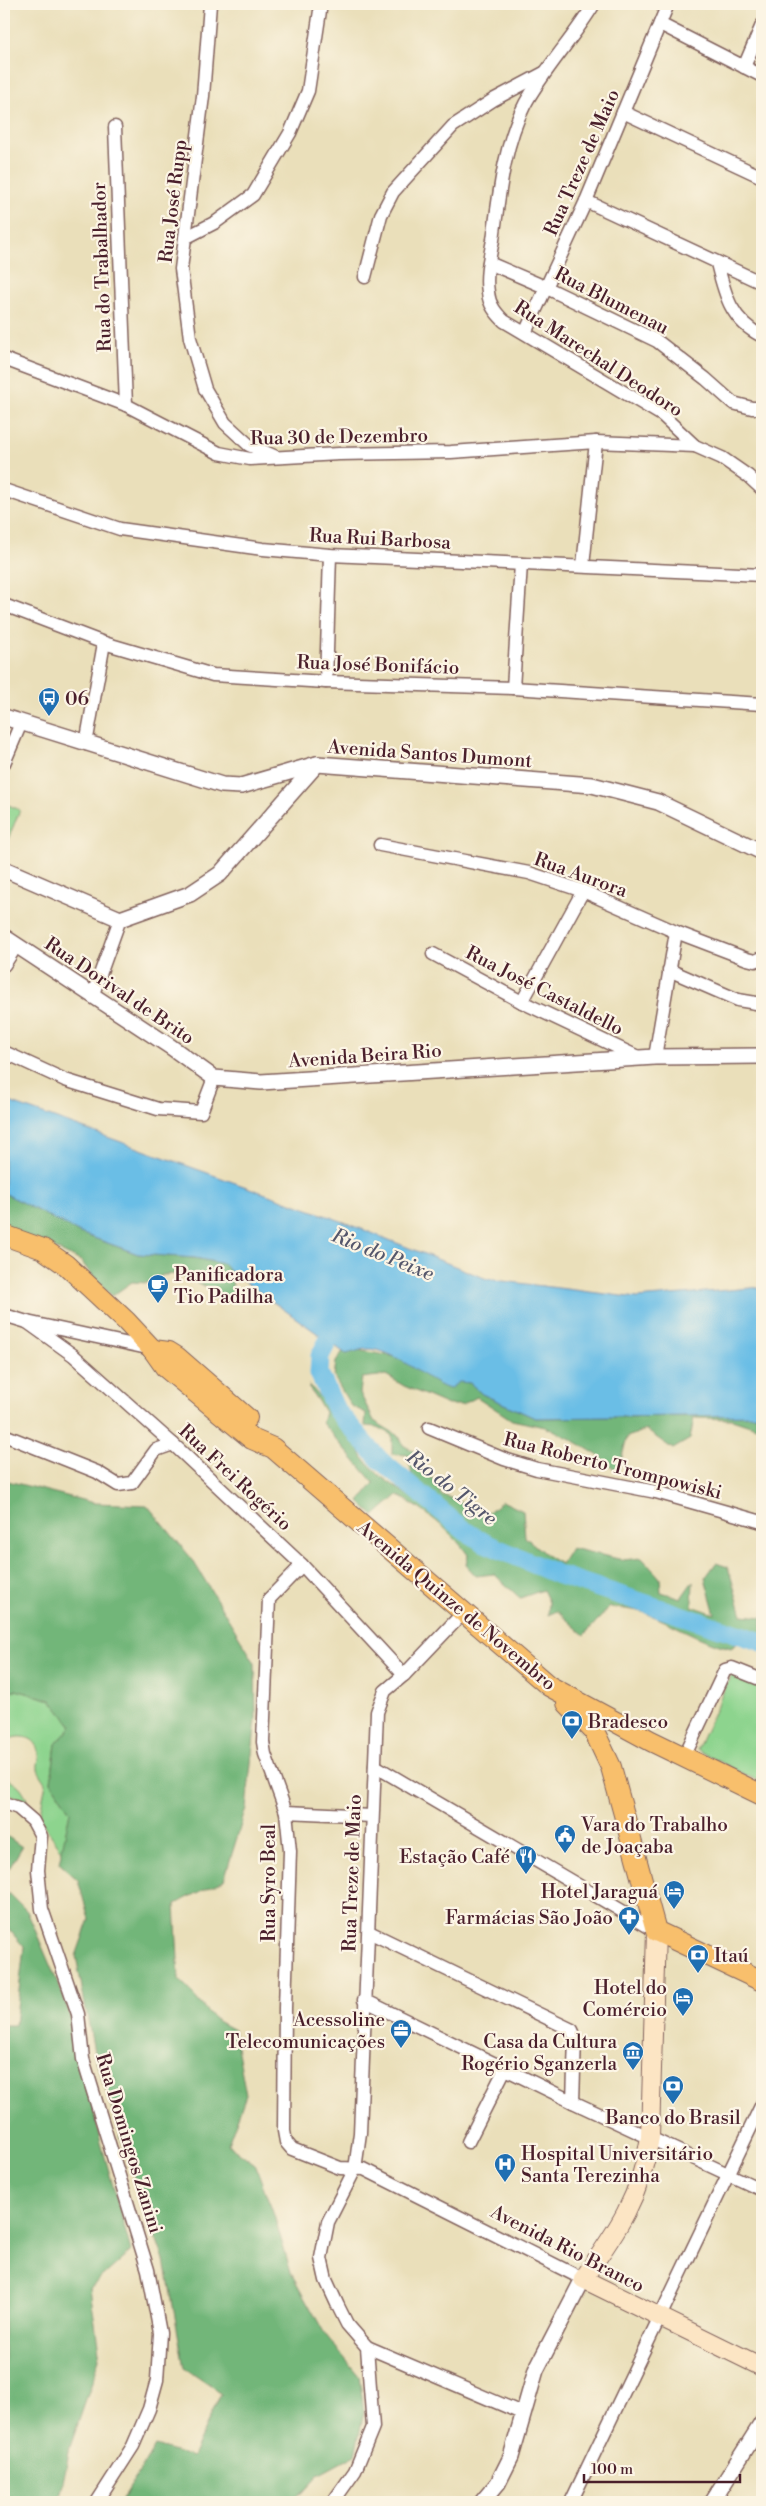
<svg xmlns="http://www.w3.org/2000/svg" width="766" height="2506" font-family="'Libre Bodoni',serif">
  <rect width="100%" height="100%" fill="#fcf5e5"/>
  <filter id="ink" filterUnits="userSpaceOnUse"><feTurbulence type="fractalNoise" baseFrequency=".02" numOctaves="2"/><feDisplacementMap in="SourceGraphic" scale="10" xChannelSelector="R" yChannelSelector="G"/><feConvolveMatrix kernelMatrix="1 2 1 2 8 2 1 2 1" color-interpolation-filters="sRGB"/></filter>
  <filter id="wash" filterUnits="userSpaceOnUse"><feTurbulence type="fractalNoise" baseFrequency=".0096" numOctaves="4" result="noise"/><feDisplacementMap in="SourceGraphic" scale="20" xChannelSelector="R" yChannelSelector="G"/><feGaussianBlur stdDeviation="1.12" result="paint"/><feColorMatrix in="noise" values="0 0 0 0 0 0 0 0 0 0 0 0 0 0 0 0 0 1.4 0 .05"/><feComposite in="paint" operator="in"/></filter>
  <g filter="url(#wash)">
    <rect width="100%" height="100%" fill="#eadfba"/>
    <g fill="#8dd48e" stroke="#6c7a5c">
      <path d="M4,803L20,810L4,849Z"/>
      <path d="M731,1675L762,1688V1783L697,1750Z"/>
      <path d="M16,1690L51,1700L72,1726L56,1744L51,1782L70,1812L62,1851L39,1818L46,1783C44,1779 39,1773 38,1769C37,1764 40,1758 39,1752C36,1734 16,1734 4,1742V1691Z"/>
      <path d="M4,1777C15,1781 24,1788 27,1801L9,1794L7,1800L4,1799Z"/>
    </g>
    <g fill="#72b679" stroke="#5e6a52">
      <path d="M4,1194L18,1198L80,1233L138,1254L195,1258L224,1264L230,1271L236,1303L209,1288L177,1274L163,1275L148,1283L132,1282L112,1296L94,1278L81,1261L37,1240L4,1229Z"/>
      <path d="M345,1348L392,1356L470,1383L482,1394L535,1418L762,1415V1429L732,1419L694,1418L690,1439L673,1449L646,1430L627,1437L618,1472L599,1456L571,1439L545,1427L512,1420L477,1397L462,1405H448L404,1386L386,1375L362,1378L360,1393L374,1421L399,1436L403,1445L413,1451L422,1473L440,1483V1494L473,1507L485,1515L502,1501L523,1511L525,1537L550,1558L561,1564L571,1548L623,1560L642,1558L660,1578L661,1592L681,1598L693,1581L692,1606L715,1614L705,1578L716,1563L728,1567L742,1615L762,1617V1638L577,1579L531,1562L499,1546L423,1492L412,1475L408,1455L392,1454V1435L377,1427L365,1426L366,1413L351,1406L334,1377L336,1362Z"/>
      <path d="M309,1384L354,1439L363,1458L380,1476L484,1548L563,1582L741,1641L731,1648C698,1641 676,1624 645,1613C634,1609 621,1609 610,1607L584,1635L557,1611L548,1615L549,1602L543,1590L520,1598L494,1574L476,1576L466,1565L468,1555C448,1527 427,1513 398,1495L374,1516L359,1502L374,1483L322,1423L325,1412L311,1391Z"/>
      <path d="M4,1480L94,1503L147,1505L192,1559L255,1663L256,1719L246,1808L224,1880L175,1904L179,1979L214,2019L234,2030L246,2095L228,2144L255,2164L274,2215L291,2273L325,2334L359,2376L364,2411L355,2455L318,2475L293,2502H121L155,2446L192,2457L221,2393L184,2368L166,2266L138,2190L95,2057L76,1956L89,1919L78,1880L59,1863L70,1812L51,1782L56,1744L72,1726L51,1700L16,1690L4,1691Z"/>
      <path d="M4,1834L22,1847L4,1877Z"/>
      <path d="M9,1893L27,1911L62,1993L79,2041L100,2139L131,2251L90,2288L100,2359L70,2447L59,2502H4V2025H15L24,1947C4,1923 0,1924 9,1893Z"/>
    </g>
    <path fill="#6abee6" stroke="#5a6e88" d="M4,1100L344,1222L487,1279L637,1298L762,1287V1415L535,1418L482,1394L470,1383L459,1382L449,1389C421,1379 396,1348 365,1349C359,1350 352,1353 346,1354L230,1271L224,1264L195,1258L138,1254L80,1233L4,1193Z"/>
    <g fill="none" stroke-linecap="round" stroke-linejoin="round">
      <path stroke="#6abee6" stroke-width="19" d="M340,1318L320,1356L319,1373L336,1410L380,1460L465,1531L485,1543L559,1575L762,1642"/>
    </g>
  </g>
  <g filter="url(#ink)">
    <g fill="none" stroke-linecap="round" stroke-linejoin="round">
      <g stroke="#82625d" stroke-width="15">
        <g id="minor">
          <path d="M210,4L203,96L181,269L190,338L205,389L225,423L249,445L274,456"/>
          <path d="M594,4C573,39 545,68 525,104C504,144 499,195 493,240C490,256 485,276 488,292C489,305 496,313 504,321L662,415L695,446L722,458L748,476L762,489"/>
          <path d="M660,24L762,76"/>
          <path d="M744,67L762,25"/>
          <path d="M623,112L762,177"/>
          <path d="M115,127L126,405"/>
          <path d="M586,201L762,283"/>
          <path d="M185,238L216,222L253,195L290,133L308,91L321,4"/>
          <path d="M489,263L545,287L657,341L706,379L733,403L752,408H762"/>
          <path d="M717,263C725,295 731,321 762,336"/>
          <path d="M365,277L381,215L393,192L453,126L493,100L544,73"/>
          <path d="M525,333L586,201L668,4"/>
          <path d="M4,359L126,405L219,453L250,459L339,454L451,452L596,442L695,446"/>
          <path d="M4,490L120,529L263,549L330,555L762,575"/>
          <path d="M583,566L596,442"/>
          <path d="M4,605L104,643L213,675L326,682L513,688L762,704"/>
          <path d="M326,682L330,555"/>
          <path d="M513,688L521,564"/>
          <path d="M86,744L104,643"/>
          <path d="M4,763L21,723"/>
          <path d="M380,845L529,873L583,891L676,932L747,959L755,961L762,958"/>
          <path d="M433,954L522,1002L640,1058"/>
          <path d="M4,965L17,945"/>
          <path d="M669,970L738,1000L762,1004"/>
          <path d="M93,994L120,919"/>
          <path d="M522,1002L583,891"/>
          <path d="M4,1052L65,1080L158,1109L201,1112L214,1078"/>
          <path d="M655,1057L676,932"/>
          <path d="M4,1315L27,1322L152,1349"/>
          <path d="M27,1322L73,1355L173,1444L302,1565L404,1675"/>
          <path d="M429,1428L504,1459L537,1469L656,1492L762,1522"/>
          <path d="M4,1435L97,1472L118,1485L132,1483L156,1450L173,1444"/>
          <path d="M302,1565L269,1599L263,1742L265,1754L286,1812L290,1851L285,2008L284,2131L286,2142L292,2149L340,2168L364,2169L583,2279"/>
          <path d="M684,1757L725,1670L732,1668L762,1680"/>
          <path d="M375,1766L656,1931"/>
          <path d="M4,1803L18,1808L33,1821L41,1836L38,1870L42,1909L78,2014L83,2059L148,2270L160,2333L157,2380L149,2409L133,2446L97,2502"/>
          <path d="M286,1812L372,1816"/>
          <path d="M369,1932L572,2030L575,2037L573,2102"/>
          <path d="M364,2000L573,2102L762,2190"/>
          <path d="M468,2142L505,2069"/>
          <path d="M367,2347L524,2414"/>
          <path d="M333,2502L355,2471L373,2427L367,2347L347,2324L338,2306L326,2280L321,2258L328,2222L355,2169L360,2133L377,1712L385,1691L404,1675L463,1613"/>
          <path d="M571,2502L762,2104"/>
        </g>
      </g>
      <g stroke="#82625d" stroke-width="18">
        <g id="tertiary">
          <path d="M4,717L222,785L241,786L317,764L592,785L658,802L762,852"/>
          <path d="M4,869L120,919L190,894L220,874L317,764"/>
          <path d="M4,937L171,1047L214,1078L261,1082L655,1057L762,1056"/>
          <path d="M482,2502L498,2483L511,2457L536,2370L583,2279"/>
          <path d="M712,2502L762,2423"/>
        </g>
      </g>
      <g stroke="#82625d" stroke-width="20">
        <path id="secondary" d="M656,1931L650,2137C641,2197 617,2231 583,2279L762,2367"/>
      </g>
      <g stroke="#82625d" stroke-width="22">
        <g id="primary">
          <path d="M4,1235L43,1249L66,1265L126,1321L153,1350L165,1367L252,1439L273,1448L549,1686L651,1741L762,1795"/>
          <path d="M153,1350L169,1352L177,1357L247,1418"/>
          <path d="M567,1703L594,1731L611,1767L656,1931L762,1981"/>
        </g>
      </g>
      <use href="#minor" stroke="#fff" stroke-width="12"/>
      <use href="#tertiary" stroke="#fff" stroke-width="15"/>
      <use href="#secondary" stroke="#fce5c4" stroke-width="18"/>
      <use href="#primary" stroke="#f8bf6c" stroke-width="20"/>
    </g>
  </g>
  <defs>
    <g id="bus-pin" transform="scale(1.125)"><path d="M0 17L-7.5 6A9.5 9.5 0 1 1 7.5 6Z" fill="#1f6fb2" stroke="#fcf5e5"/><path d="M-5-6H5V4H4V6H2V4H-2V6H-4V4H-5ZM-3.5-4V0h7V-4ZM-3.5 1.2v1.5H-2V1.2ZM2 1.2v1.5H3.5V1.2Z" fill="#fff"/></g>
    <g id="cafe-pin" transform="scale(1.125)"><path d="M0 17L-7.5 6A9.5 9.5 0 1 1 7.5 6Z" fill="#1f6fb2" stroke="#fcf5e5"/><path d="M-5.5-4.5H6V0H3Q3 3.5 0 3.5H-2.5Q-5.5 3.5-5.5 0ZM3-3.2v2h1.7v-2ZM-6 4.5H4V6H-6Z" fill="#fff"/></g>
    <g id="bank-pin" transform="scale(1.125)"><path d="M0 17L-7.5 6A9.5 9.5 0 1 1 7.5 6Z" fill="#1f6fb2" stroke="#fcf5e5"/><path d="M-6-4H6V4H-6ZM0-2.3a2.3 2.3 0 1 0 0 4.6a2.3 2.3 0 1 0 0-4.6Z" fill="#fff"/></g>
    <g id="civic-pin" transform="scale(1.125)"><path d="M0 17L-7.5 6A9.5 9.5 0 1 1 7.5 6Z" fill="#1f6fb2" stroke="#fcf5e5"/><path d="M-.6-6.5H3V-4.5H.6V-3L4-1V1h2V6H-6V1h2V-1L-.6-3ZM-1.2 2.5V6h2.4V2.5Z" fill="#fff"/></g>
    <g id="restaurant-pin" transform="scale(1.125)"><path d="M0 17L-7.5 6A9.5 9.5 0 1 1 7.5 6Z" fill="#1f6fb2" stroke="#fcf5e5"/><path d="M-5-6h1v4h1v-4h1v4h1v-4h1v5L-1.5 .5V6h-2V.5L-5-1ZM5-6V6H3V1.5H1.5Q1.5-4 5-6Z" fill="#fff"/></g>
    <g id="hotel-pin" transform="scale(1.125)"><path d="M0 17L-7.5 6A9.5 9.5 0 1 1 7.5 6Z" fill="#1f6fb2" stroke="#fcf5e5"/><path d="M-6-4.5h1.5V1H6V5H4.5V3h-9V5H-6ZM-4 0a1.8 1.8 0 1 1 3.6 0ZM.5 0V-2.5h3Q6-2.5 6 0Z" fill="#fff"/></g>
    <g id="pharmacy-pin" transform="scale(1.125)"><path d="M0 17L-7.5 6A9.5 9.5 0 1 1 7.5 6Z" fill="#1f6fb2" stroke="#fcf5e5"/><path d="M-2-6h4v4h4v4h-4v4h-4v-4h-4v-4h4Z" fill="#fff"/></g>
    <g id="office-pin" transform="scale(1.125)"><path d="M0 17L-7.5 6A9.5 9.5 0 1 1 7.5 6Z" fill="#1f6fb2" stroke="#fcf5e5"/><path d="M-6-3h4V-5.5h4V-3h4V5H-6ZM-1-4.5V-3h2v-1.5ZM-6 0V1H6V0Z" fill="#fff"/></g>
    <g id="museum-pin" transform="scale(1.125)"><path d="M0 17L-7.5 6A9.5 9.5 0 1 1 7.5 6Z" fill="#1f6fb2" stroke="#fcf5e5"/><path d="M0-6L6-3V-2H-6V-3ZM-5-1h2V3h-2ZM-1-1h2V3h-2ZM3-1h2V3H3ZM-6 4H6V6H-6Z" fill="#fff"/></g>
    <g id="hospital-pin" transform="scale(1.125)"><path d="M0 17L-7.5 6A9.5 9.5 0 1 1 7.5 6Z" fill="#1f6fb2" stroke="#fcf5e5"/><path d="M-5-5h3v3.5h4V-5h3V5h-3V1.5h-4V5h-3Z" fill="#fff"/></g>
  </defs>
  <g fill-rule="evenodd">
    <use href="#bus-pin" x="49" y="698"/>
    <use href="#cafe-pin" x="158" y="1285"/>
    <use href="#bank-pin" x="572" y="1721"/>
    <use href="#civic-pin" x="565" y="1835"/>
    <use href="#restaurant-pin" x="526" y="1856"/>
    <use href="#hotel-pin" x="674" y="1891"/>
    <use href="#pharmacy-pin" x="629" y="1917"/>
    <use href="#bank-pin" x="698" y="1955"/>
    <use href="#hotel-pin" x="683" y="1998"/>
    <use href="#office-pin" x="401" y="2030"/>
    <use href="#museum-pin" x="633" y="2052"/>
    <use href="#bank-pin" x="673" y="2086"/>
    <use href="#hospital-pin" x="505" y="2164"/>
  </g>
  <g text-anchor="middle" stroke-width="4.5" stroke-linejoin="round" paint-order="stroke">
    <g font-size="19" fill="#4a1f2b" stroke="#fcf5e5">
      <text transform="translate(581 162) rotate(-66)" y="7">Rua Treze de Maio</text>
      <text transform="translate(172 201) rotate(-83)" y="7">Rua José Rupp</text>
      <text transform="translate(101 267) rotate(-92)" y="7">Rua do Trabalhador</text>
      <text transform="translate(612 300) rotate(27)" y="7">Rua Blumenau</text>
      <text transform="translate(599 358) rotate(33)" y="7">Rua Marechal Deodoro</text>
      <text transform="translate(339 436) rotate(-1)" y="7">Rua 30 de Dezembro</text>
      <text transform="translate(380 538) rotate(3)" y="7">Rua Rui Barbosa</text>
      <text transform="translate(378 664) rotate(2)" y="7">Rua José Bonifácio</text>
      <text transform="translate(430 753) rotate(4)" y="7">Avenida Santos Dumont</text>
      <text transform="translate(581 874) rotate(20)" y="7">Rua Aurora</text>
      <text transform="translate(120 990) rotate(34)" y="7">Rua Dorival de Brito</text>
      <text transform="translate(545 990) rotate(27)" y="7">Rua José Castaldello</text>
      <text transform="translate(365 1055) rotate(-4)" y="7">Avenida Beira Rio</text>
      <text transform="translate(613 1465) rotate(14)" y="7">Rua Roberto Trompowiski</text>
      <text transform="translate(236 1477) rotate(43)" y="7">Rua Frei Rogério</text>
      <text transform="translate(457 1605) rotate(40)" y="7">Avenida Quinze de Novembro</text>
      <text transform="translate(351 1873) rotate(-88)" y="7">Rua Treze de Maio</text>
      <text transform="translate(268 1883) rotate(-90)" y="7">Rua Syro Beal</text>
      <text transform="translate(130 2143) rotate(73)" y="7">Rua Domingos Zanini</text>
      <text transform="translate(568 2248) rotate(27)" y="7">Avenida Rio Branco</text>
    </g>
    <g font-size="19" fill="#4a1f2b" stroke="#fcf5e5" text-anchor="start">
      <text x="65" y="705">06</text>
      <text x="174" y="1281">Panificadora<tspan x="174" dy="22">Tio Padilha</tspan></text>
      <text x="588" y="1728">Bradesco</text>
      <text x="581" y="1831">Vara do Trabalho<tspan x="581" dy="22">de Joaçaba</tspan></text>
      <text x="510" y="1863" text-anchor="end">Estação Café</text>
      <text x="658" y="1898" text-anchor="end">Hotel Jaraguá</text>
      <text x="613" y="1924" text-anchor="end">Farmácias São João</text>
      <text x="714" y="1962">Itaú</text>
      <text x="667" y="1994" text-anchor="end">Hotel do<tspan x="667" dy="22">Comércio</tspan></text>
      <text x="385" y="2026" text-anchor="end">Acessoline<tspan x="385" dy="22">Telecomunicações</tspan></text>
      <text x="617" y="2048" text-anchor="end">Casa da Cultura<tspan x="617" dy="22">Rogério Sganzerla</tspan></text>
      <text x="673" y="2124" text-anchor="middle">Banco do Brasil</text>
      <text x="521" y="2160">Hospital Universitário<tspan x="521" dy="22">Santa Terezinha</tspan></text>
    </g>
    <g font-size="20" font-style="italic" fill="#55576c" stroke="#fcf5e5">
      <text transform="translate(383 1254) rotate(22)" y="7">Rio do Peixe</text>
      <text transform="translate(452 1487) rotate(38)" y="7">Rio do Tigre</text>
    </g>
  </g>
  <rect width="766" height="2506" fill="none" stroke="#fcf5e5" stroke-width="20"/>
  <path d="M584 2474v8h156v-8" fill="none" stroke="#4a1f2b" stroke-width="2.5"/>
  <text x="591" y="2474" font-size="15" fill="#4a1f2b" stroke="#fcf5e5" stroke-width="4" paint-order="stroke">100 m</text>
</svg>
